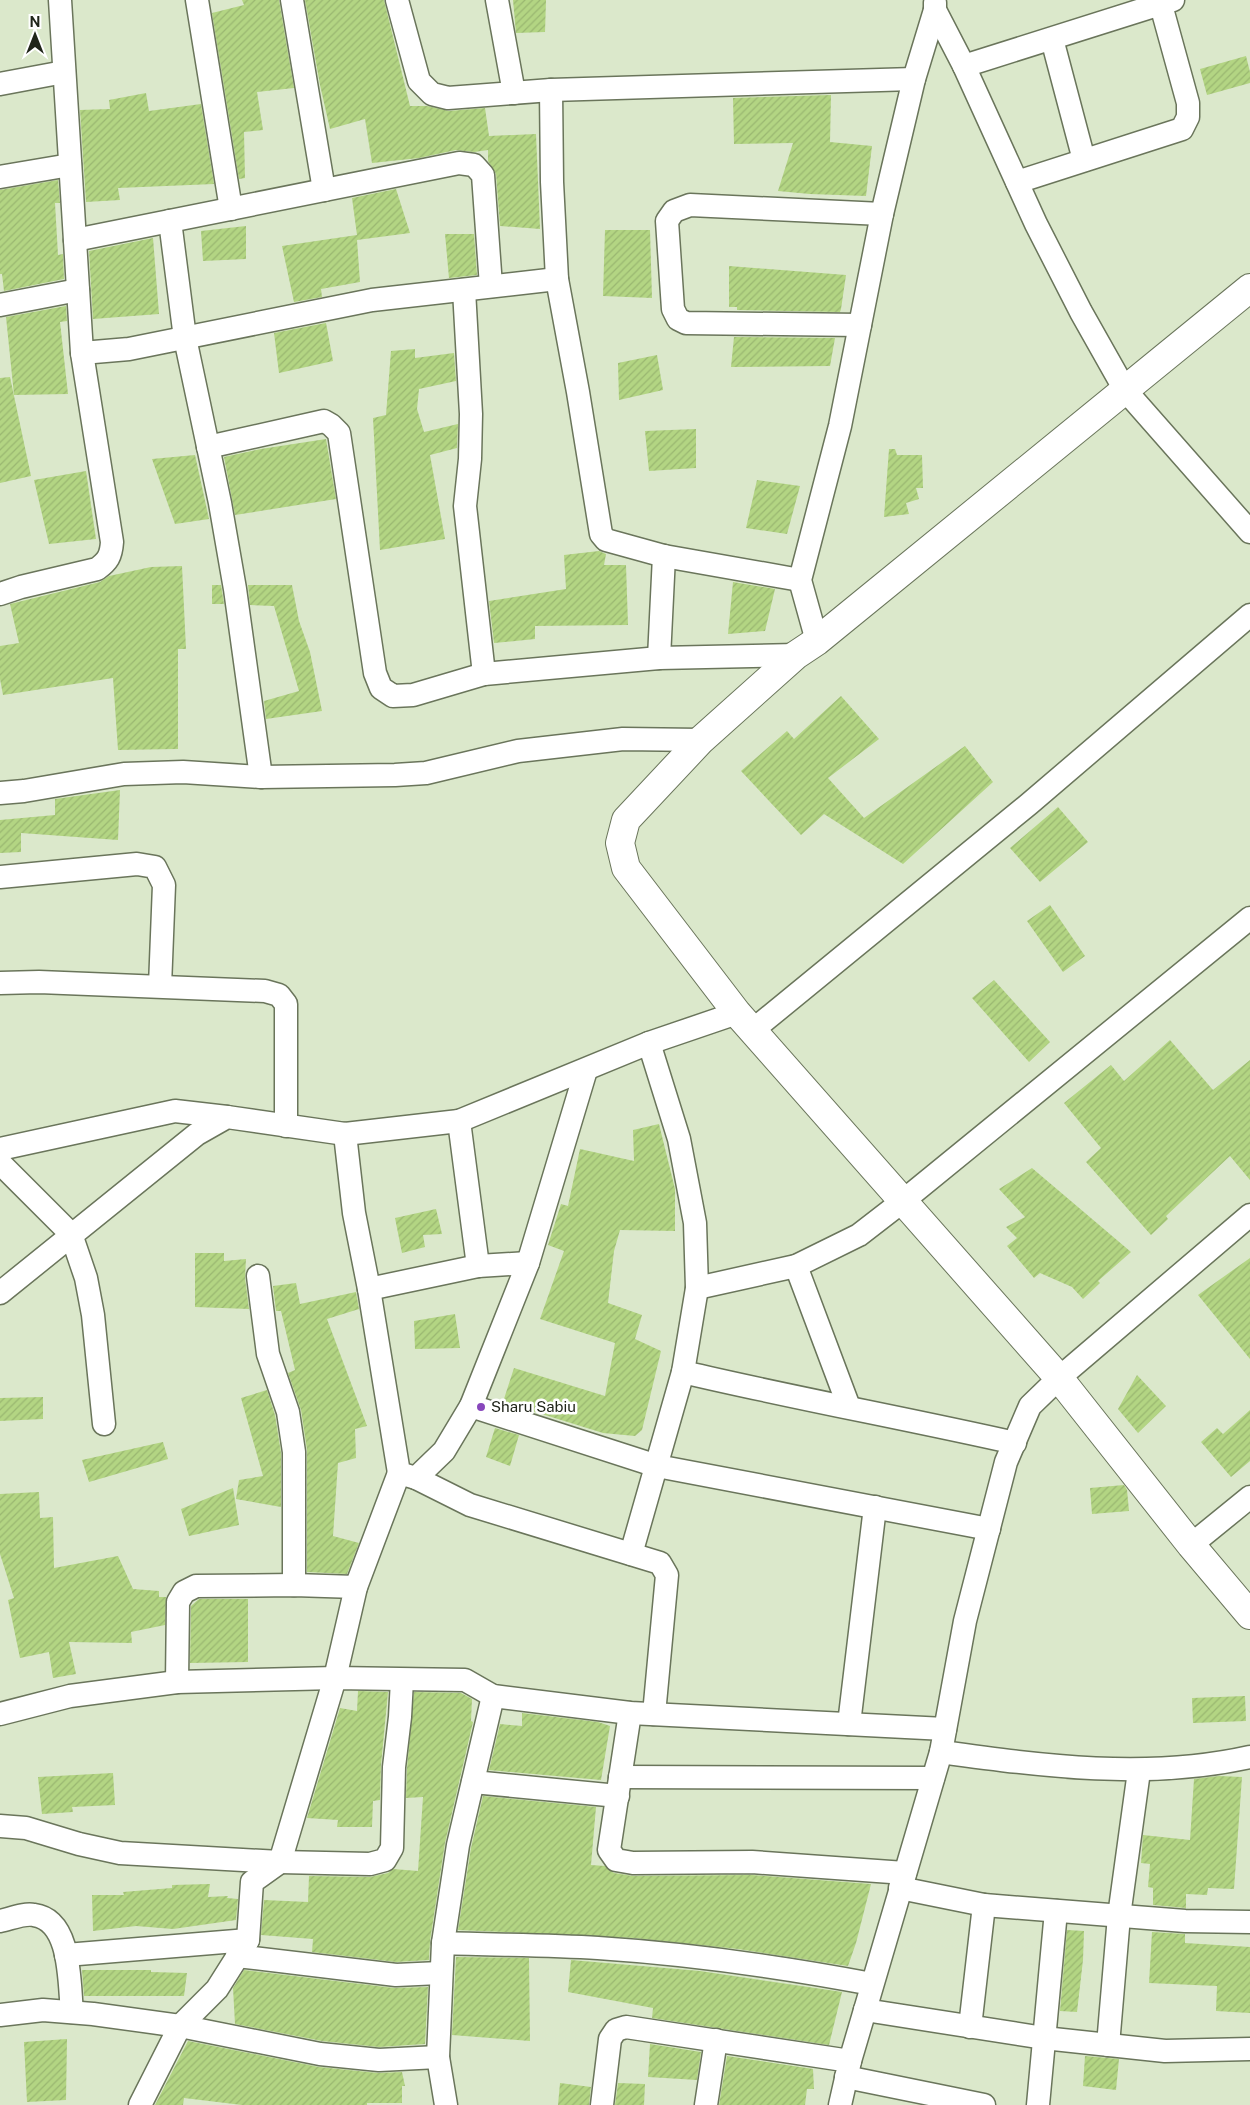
<svg xmlns="http://www.w3.org/2000/svg" width="1250" height="2105" font-family="'Public Sans',sans-serif">
  <defs>
    <pattern id="building-hatch" width="6" height="6" patternUnits="userSpaceOnUse" patternTransform="scale(1.25)"><rect width="6" height="6" fill="#b3d583"/><path d="M-1 1l2-2M0 6l6-6M5 7l2-2" fill="none" stroke="#9ab771"/></pattern>
  </defs>
  <rect width="100%" height="100%" fill="#dbe8cb"/>
  <g fill="url(#building-hatch)">
    <path d="M242,0H279L294,88L257,92L263,130L244,132L245,178L239,179L212,13L244,5Z"/>
    <path d="M305,0H384L410,106H427L449,111L485,108L489,136L536,134L540,229L500,226L496,174L488,161V150L474,152L456,150L419,158L372,163L365,119L330,129L320,85Z"/>
    <path d="M513,0H546L545,32L516,33Z"/>
    <path d="M1246,56L1250,72V83L1207,95L1200,69Z"/>
    <path d="M146,93L149,111L201,104L214,184L118,188L120,200L86,202L80,110L110,109L109,100Z"/>
    <path d="M831,95L830,142L872,146L866,196L810,194L778,191L793,143L734,144L733,98Z"/>
    <path d="M58,180L60,203H55L58,255L63,254L64,279L4,291L2,274H0V190Z"/>
    <path d="M396,189L410,233L357,240L360,282L321,289L322,297L294,302L282,246L357,235L352,198Z"/>
    <path d="M246,226V259L203,261L201,231Z"/>
    <path d="M605,230H650L652,298L603,296Z"/>
    <path d="M445,234H474L477,275L449,278Z"/>
    <path d="M153,238L159,314L93,319L89,251Z"/>
    <path d="M729,266L846,275L841,309L840,312L737,310V307H729Z"/>
    <path d="M66,306L67,321L60,322L68,394L14,395L6,317Z"/>
    <path d="M326,323L333,361L279,373L274,333Z"/>
    <path d="M734,337L835,338L830,366L731,367Z"/>
    <path d="M415,349V358L454,353L456,381L419,389L417,409L424,432L458,424L457,448L430,455L445,539L380,550L373,418L386,415L391,351Z"/>
    <path d="M657,355L663,390L619,400L618,363Z"/>
    <path d="M10,377L31,476L0,483V378Z"/>
    <path d="M696,429V468L649,471L645,431Z"/>
    <path d="M326,439L336,499L235,515L224,457L261,449Z"/>
    <path d="M889,449H895L897,455H922L923,488H916L919,499L906,503L909,514L884,517Z"/>
    <path d="M195,455L209,519L175,524L152,459Z"/>
    <path d="M86,471L96,539L49,544L34,480Z"/>
    <path d="M757,480L800,486L787,534L746,528Z"/>
    <path d="M599,551L606,554L604,565H626L628,625L535,626V639L494,643L489,601L566,589L564,555Z"/>
    <path d="M182,566L186,649H178V749L118,750L113,678L3,695L0,679V646L19,643L10,604L100,582L109,576L151,567Z"/>
    <path d="M733,582L775,589L765,631L728,634Z"/>
    <path d="M212,585H221L224,604H212Z"/>
    <path d="M248,585H292L299,621L310,652L322,711L266,719L264,701L299,691L274,606L250,605Z"/>
    <path d="M841,696L879,739L828,778L864,818L965,746L993,782L903,864L824,814L801,835L741,771L787,731L794,739Z"/>
    <path d="M120,790L118,840L21,833V852L0,853V820L55,815V799Z"/>
    <path d="M1058,807L1088,842L1040,882L1010,848Z"/>
    <path d="M1050,905L1085,956L1063,972L1027,921Z"/>
    <path d="M994,980L1050,1042L1029,1062L972,998Z"/>
    <path d="M1170,1040L1213,1090L1250,1060V1180L1230,1156L1166,1216L1168,1219L1151,1235L1086,1162L1101,1148L1064,1103L1111,1065L1124,1081Z"/>
    <path d="M659,1124L675,1189V1231L620,1230L614,1251L608,1303L642,1315L635,1339L661,1351L642,1430L635,1436L603,1433L503,1402L514,1368L605,1396L615,1343L540,1319L564,1251L548,1245L561,1204L568,1206L580,1149L634,1161L633,1130Z"/>
    <path d="M1032,1168L1131,1252L1098,1281L1100,1283L1083,1299L1072,1287L1040,1273L1034,1278L1007,1246L1017,1238L1006,1227L1025,1217L999,1189Z"/>
    <path d="M436,1209L442,1234L423,1235L425,1247L402,1253L395,1218Z"/>
    <path d="M195,1253H224V1261L246,1259L245,1278L249,1309L195,1307Z"/>
    <path d="M1250,1258V1359L1198,1295Z"/>
    <path d="M296,1283L300,1304L356,1292L359,1309L327,1319L367,1426L355,1429L356,1458L338,1463L333,1536L359,1543L347,1574L307,1572V1450L301,1410L288,1373L295,1370L281,1311H276L273,1286Z"/>
    <path d="M455,1314L460,1348L415,1349L414,1321Z"/>
    <path d="M1137,1375L1166,1406L1138,1433L1118,1409Z"/>
    <path d="M267,1390L275,1415L281,1453V1507L236,1499L239,1480L263,1476L241,1398Z"/>
    <path d="M43,1397V1419L0,1421V1398Z"/>
    <path d="M1250,1410V1461L1231,1477L1201,1442L1217,1428L1223,1434Z"/>
    <path d="M495,1428L519,1435L510,1466L486,1457Z"/>
    <path d="M163,1442L168,1459L89,1482L82,1460Z"/>
    <path d="M1124,1485L1127,1490L1129,1511L1092,1514L1090,1488Z"/>
    <path d="M233,1488L239,1525L189,1536L181,1509Z"/>
    <path d="M39,1492L40,1518L53,1517L54,1568L118,1556L133,1589L159,1591V1597H166L165,1625L131,1632L132,1643L69,1642L76,1674L53,1678L49,1652L20,1658L8,1600L14,1598L0,1554V1494Z"/>
    <path d="M199,1599H248V1662L190,1663L191,1606Z"/>
    <path d="M358,1691L388,1692L381,1765L380,1800L373,1801L372,1827H337L338,1820L307,1818L340,1708L357,1711Z"/>
    <path d="M414,1692L461,1693L472,1699L471,1721L473,1722L445,1843L430,1941L429,1960L396,1962L312,1952L313,1939L261,1935L264,1900L308,1902L309,1876L370,1877L388,1873L393,1869L418,1871L423,1797L406,1798L407,1768Z"/>
    <path d="M1245,1696L1246,1721L1193,1723L1192,1698Z"/>
    <path d="M522,1713L598,1722L610,1726L601,1780L489,1770L500,1724L522,1726Z"/>
    <path d="M113,1773L115,1805L72,1807L73,1812L42,1814L38,1777Z"/>
    <path d="M1219,1776L1242,1777L1234,1889L1208,1888L1207,1895L1186,1894V1908L1153,1905V1888L1148,1887L1150,1864L1141,1863L1143,1835L1190,1840L1194,1779Z"/>
    <path d="M483,1796L596,1807L591,1865L605,1866L614,1873L633,1876L752,1875L871,1884L856,1943L848,1966L738,1949L634,1938L458,1930L471,1848Z"/>
    <path d="M210,1884L208,1897L228,1896L227,1898L238,1899L236,1920L173,1929L136,1926L93,1931L92,1895H124L123,1892L172,1888V1885Z"/>
    <path d="M1067,1930L1084,1931L1083,1960L1077,2012L1060,2011Z"/>
    <path d="M1152,1932L1185,1934V1943L1250,1947V2013L1216,2011L1217,1986L1149,1983Z"/>
    <path d="M456,1957L529,1958L530,2041L452,2035Z"/>
    <path d="M571,1960L700,1971L842,1992L829,2045L652,2018L653,2008L568,1992Z"/>
    <path d="M82,1970H151V1972L187,1973L184,1996H84Z"/>
    <path d="M244,1970L394,1988L428,1987L425,2044L379,2047L322,2041L235,2024L233,1988Z"/>
    <path d="M67,2039L66,2100L27,2102L24,2042Z"/>
    <path d="M188,2041L319,2067L378,2073L402,2072L405,2086H402V2103H367V2105H242L184,2098L183,2105H155Z"/>
    <path d="M650,2044L701,2052L697,2080L648,2077Z"/>
    <path d="M727,2056L813,2069L814,2089H807L805,2105H719Z"/>
    <path d="M1085,2056L1119,2059L1116,2090L1083,2086Z"/>
    <path d="M560,2083L591,2087L589,2105H558Z"/>
    <path d="M618,2083L645,2084L644,2105H615Z"/>
  </g>
  <g fill="none" stroke-linecap="round" stroke-linejoin="round">
    <g stroke="#6a755b" stroke-width="25">
      <g id="minor">
        <path d="M60,0L82,353"/>
        <path d="M197,0L231,209"/>
        <path d="M292,0L324,190"/>
        <path d="M397,0L419,81L432,94L448,98L551,90L914,79"/>
        <path d="M497,0L514,93"/>
        <path d="M935,3V10L964,66L1036,224L1081,312L1125,390L1250,532"/>
        <path d="M1052,39L1084,160"/>
        <path d="M964,66L1173,0"/>
        <path d="M0,84L64,72"/>
        <path d="M551,90L552,182L557,279L578,392L601,534L606,540L664,556L800,580"/>
        <path d="M0,177L70,165"/>
        <path d="M1017,182L1182,129L1188,117V103L1161,5"/>
        <path d="M170,221L185,338L220,503L235,589L261,777"/>
        <path d="M75,240L459,163L474,165L483,175L491,286"/>
        <path d="M464,290L471,414L470,459L465,506L484,674"/>
        <path d="M0,305L78,290"/>
        <path d="M860,325L686,323L678,319L673,309L667,221L674,211L690,205L882,214"/>
        <path d="M208,447L324,421L331,425L339,433L375,673L381,688L393,696L413,695L484,674L659,658L796,655"/>
        <path d="M0,594L21,587L97,569C108,561 111,556 112,542L82,353L129,349L372,300L557,279"/>
        <path d="M817,641L800,580L840,426L882,214L914,79L935,10"/>
        <path d="M659,658L664,556"/>
        <path d="M0,793L24,791L124,774L183,772L261,777L395,775L426,773L518,751L623,739L701,740"/>
        <path d="M0,877L137,864L155,867L164,885L160,986"/>
        <path d="M0,983L39,982L265,991L279,995L286,1004V1126"/>
        <path d="M753,1030L1029,804L1250,615"/>
        <path d="M459,1121L478,1266"/>
        <path d="M345,1134L354,1213L369,1289L399,1473L416,1478L444,1451L471,1406L528,1263L586,1070"/>
        <path d="M0,1149L175,1111L227,1117"/>
        <path d="M0,1163L71,1234L86,1278L93,1315L104,1424"/>
        <path d="M796,1266L849,1407"/>
        <path d="M258,1276L268,1354L288,1412L294,1452V1585"/>
        <path d="M697,1288L796,1266L859,1235L903,1201L1250,918"/>
        <path d="M369,1289L478,1266L528,1263"/>
        <path d="M0,1293L197,1134L227,1117L345,1134L459,1121L649,1043L737,1013"/>
        <path d="M683,1372C793,1398 904,1418 1015,1443"/>
        <path d="M471,1406L657,1466L989,1529"/>
        <path d="M416,1478L470,1505L660,1563L667,1575L654,1714"/>
        <path d="M1191,1545L1250,1497"/>
        <path d="M631,1554L683,1372L697,1288L695,1223L679,1139L649,1043"/>
        <path d="M177,1682L178,1602L184,1592L196,1586L294,1585L356,1587"/>
        <path d="M630,1713L609,1850L616,1860L633,1863L752,1862L905,1873"/>
        <path d="M0,1714L70,1696L177,1682L335,1678L465,1680L493,1696L630,1713L945,1729"/>
        <path d="M849,1724L875,1507"/>
        <path d="M941,1752C1043,1766 1148,1780 1250,1757"/>
        <path d="M620,1777L933,1778"/>
        <path d="M473,1782L618,1796"/>
        <path d="M0,1826L26,1828L79,1844L120,1853L280,1862L370,1864L385,1860L392,1848L394,1767L400,1717L402,1680"/>
        <path d="M900,1888L984,1905L1185,1921L1250,1922"/>
        <path d="M0,1921C10,1919 24,1913 34,1915C72,1920 69,1984 72,2012"/>
        <path d="M443,1943C495,1945 547,1945 598,1948C690,1954 782,1967 872,1984"/>
        <path d="M66,1955L248,1940"/>
        <path d="M237,1956L396,1975L440,1973"/>
        <path d="M865,2010L1044,2038L1165,2051L1250,2049"/>
        <path d="M0,2015L43,2010L93,2014L180,2026L320,2054L379,2060L438,2057"/>
        <path d="M970,2027L984,1905"/>
        <path d="M1108,2045L1119,1916L1139,1771"/>
        <path d="M846,2077L984,2105"/>
        <path d="M140,2105L180,2026L217,1989L248,1940L252,1882L280,1862L335,1678L356,1587L399,1473"/>
        <path d="M446,2105L438,2057L443,1943L458,1845L493,1696"/>
        <path d="M602,2105L610,2039L616,2030L626,2027L850,2061"/>
        <path d="M706,2105L716,2040"/>
        <path d="M840,2105L850,2061L941,1752L965,1621L1006,1462L1030,1406L1059,1378L1250,1215"/>
        <path d="M1038,2105L1056,1911"/>
      </g>
    </g>
    <g stroke="#6a755b" stroke-width="30">
      <path id="tertiary" d="M1250,288L817,641L796,655L701,740L626,820L620,843L626,868L737,1013L1059,1378L1191,1545L1250,1615"/>
    </g>
    <use href="#minor" stroke="#fff" stroke-width="22"/>
    <use href="#tertiary" stroke="#fff" stroke-width="28"/>
  </g>
  <circle fill="#8847bc" stroke="#fff" stroke-width="2" cx="481" cy="1407" r="5"/>
  <g text-anchor="middle" stroke-width="5" stroke-linejoin="round" paint-order="stroke">
    <g font-size="15" fill="#20251a" stroke="#fff" text-anchor="start">
      <text x="491" y="1412">Sharu Sabiu</text>
    </g>
  </g>
  <g transform="translate(35 35)" stroke="#ffffff" stroke-width="4" paint-order="stroke">
  <path d="M0-4L9 19L0 12L-9 19Z" fill="#20251a"/>
  <text y="-8" font-size="14" font-weight="bold" text-anchor="middle" fill="#20251a">N</text>
  </g>
</svg>
